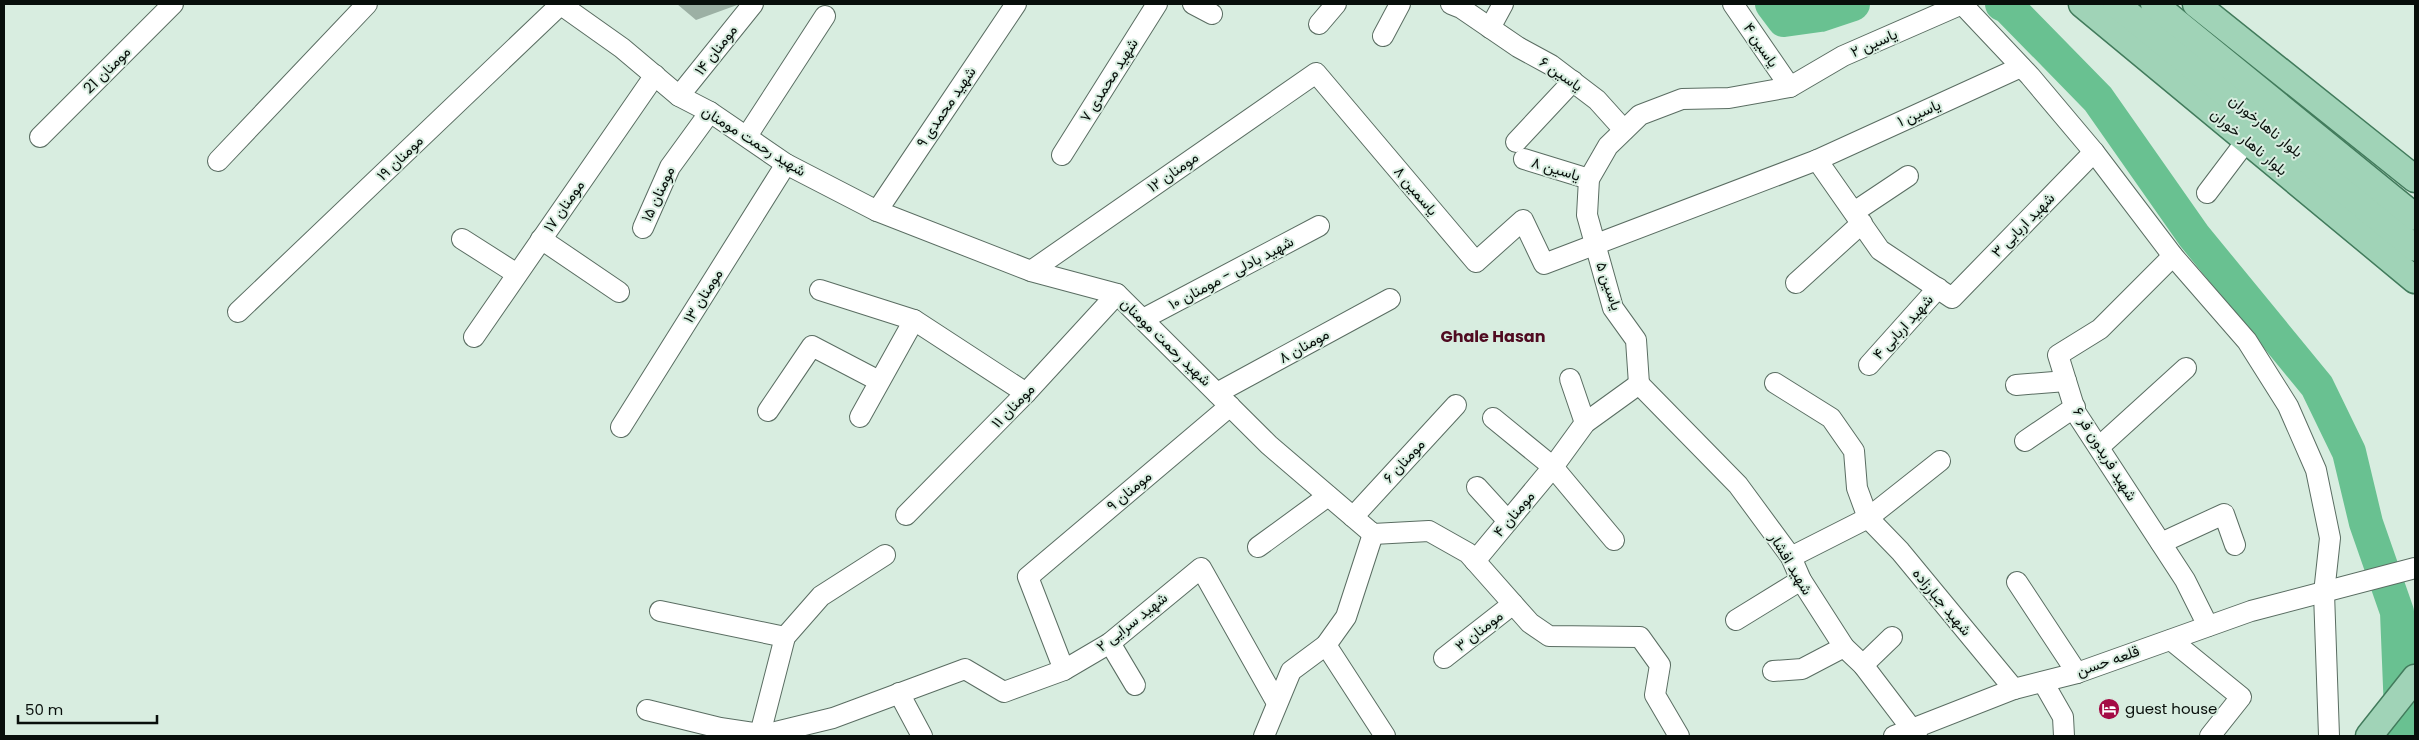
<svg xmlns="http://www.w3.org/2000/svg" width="2419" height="740" font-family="Poppins,Vazirmatn,sans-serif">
  <rect width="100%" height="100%" fill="#d8ede0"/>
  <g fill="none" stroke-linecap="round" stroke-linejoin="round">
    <g stroke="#69c191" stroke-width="34">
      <path d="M1772,4L1784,20L1820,15L1853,4"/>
      <path d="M2002,4L2008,7L2098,99L2194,236L2317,386L2349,452L2366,523L2397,612L2402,736"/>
    </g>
  </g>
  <path fill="#9cb0a4" d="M677,4H736L737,5L696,20Z"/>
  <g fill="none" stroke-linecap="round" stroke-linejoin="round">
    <g stroke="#5a6d62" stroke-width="22">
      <g id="minor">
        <path d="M560,4L622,48L679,96L710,112L786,164L877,211L1031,271L1117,294L1269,445L1373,534L1429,531L1468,553L1530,623L1549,636L1640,637L1660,665L1655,695L1679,736"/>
        <path d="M1193,4L1212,14"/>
        <path d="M1451,4L1461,8L1518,47L1551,65L1597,100L1624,130"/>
        <path d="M1733,4L1790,87"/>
        <path d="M1962,4L2030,76L2094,152L2173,256L2247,341L2288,406L2316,470L2330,538L2324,593L2329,736"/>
        <path d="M1319,24L1336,4"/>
        <path d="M1490,28L1503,4"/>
        <path d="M1383,36L1400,4"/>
        <path d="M679,96L753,4"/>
        <path d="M747,136L825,16"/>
        <path d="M40,137L173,4"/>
        <path d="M1516,142L1573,81"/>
        <path d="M1062,155L1157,4"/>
        <path d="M1524,159L1589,179"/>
        <path d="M1817,160L1880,250L1952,298L2094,152"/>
        <path d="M218,161L367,4"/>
        <path d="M2207,193L2247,140"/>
        <path d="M877,211L1016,4"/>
        <path d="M1854,212L1908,176"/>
        <path d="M643,228L670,167L710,112"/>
        <path d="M462,239L517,274"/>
        <path d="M541,239L619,292"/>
        <path d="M2173,256L2100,329L2058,355L2076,413L2185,580L2208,626"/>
        <path d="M1031,271L1316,73L1476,262L1523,220L1544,264L1817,160L2021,67"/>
        <path d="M1796,283L1862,223"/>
        <path d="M820,290L914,320L1026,393"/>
        <path d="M238,312L561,4"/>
        <path d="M1143,319L1319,226"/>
        <path d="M474,337L655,75"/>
        <path d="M1869,365L1938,288"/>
        <path d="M1570,379L1585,423"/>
        <path d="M1775,383L1831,418L1854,451L1857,488L1868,518L1900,551L2014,689"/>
        <path d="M1639,384L1636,340L1613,308L1587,215L1589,179L1608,146L1640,115L1682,99L1729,98L1790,87L1843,56L1962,4"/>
        <path d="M1639,384L1738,485L1791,557L1801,580L1844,647L1863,665L1917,736"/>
        <path d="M2016,385L2066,381"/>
        <path d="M1217,393L1390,299"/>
        <path d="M768,411L812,346L879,381"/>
        <path d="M860,417L914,320"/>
        <path d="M1493,418L1553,467L1614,540"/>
        <path d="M621,427L786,164"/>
        <path d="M2025,441L2075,407"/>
        <path d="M2099,447L2186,368"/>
        <path d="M1477,487L1508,521"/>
        <path d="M906,515L1026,393L1117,294"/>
        <path d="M1353,517L1456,405"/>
        <path d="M2161,543L2224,514L2235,545"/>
        <path d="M1258,547L1328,496"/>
        <path d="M1791,557L1868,518L1940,461"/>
        <path d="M1475,561L1553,467L1585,423L1639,384"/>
        <path d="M2017,582L2077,673"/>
        <path d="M660,611L785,637"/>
        <path d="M1736,620L1801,580"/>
        <path d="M2171,640L2241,697L2210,736"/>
        <path d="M1110,643L1135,685"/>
        <path d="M1326,645L1385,736"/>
        <path d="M1444,658L1513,604"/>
        <path d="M1863,665L1892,637"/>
        <path d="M1064,670L1028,577L1230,406"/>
        <path d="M1773,671L1802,669L1844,647"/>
        <path d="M2043,682L2063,717L2064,736"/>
        <path d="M899,693L922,736"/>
        <path d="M647,710L720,728L760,734L785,637L821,596L885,555"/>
        <path d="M759,736L833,718L965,669L1004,692L1064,670L1110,643L1201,568L1277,703"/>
        <path d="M1264,736L1291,671L1326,645L1346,617L1373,534"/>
        <path d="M1894,736L2014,689L2077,673L2251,611L2415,568"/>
      </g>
    </g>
    <g stroke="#427b5c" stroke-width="29">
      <g id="major">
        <path d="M2082,4L2415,280"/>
        <path d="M2116,4L2415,248"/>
        <path d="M2154,4L2415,217"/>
        <path d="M2196,4L2415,179"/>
        <path d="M2369,736L2415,678"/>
      </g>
    </g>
    <use href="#minor" stroke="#fff" stroke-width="20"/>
    <use href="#major" stroke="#a0d3b7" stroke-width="26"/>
  </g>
  <defs>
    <g id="hotel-disc" transform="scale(1.125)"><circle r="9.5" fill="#a40b45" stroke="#d8ede0"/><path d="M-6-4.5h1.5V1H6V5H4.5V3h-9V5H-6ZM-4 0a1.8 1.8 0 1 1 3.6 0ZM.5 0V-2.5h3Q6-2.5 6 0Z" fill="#fff"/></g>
  </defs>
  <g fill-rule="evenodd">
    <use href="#hotel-disc" x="2109" y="709"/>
  </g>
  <g text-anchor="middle" stroke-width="4" stroke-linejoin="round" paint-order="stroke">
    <g font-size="15" fill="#080f0b" stroke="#d8ede0">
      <text transform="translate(1874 43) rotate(-24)" y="5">یاسین ۲</text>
      <text transform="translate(1761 45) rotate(56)" y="5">یاسین ۴</text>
      <text transform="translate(716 50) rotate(-52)" y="5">مومنان ۱۴</text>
      <text transform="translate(107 70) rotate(-45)" y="5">مومنان 21</text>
      <text transform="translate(1561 74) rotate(35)" y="5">یاسین ۶</text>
      <text transform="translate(1109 80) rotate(-58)" y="5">شهید محمدی ۷</text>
      <text transform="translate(946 107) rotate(-56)" y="5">۹ شهید محمدی</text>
      <text transform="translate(1919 113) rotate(-24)" y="5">یاسین ۱</text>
      <text transform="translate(2266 126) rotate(39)" y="5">بلوار ناهارخوران</text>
      <text transform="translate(754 141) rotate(32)" y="5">شهید رحمت مومنان</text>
      <text transform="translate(2249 142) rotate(40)" y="5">بلوار ناهار خوران</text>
      <text transform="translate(400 158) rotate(-44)" y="5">مومنان ۱۹</text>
      <text transform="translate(1556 169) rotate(17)" y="5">یاسین ۸</text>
      <text transform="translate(1173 172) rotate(-35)" y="5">مومنان ۱۲</text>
      <text transform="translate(1416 191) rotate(50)" y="5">یاسمین ۸</text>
      <text transform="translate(658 194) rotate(-65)" y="5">مومنان ۱۵</text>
      <text transform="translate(564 206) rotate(-55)" y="5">مومنان ۱۷</text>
      <text transform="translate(2023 225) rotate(-46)" y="5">شهید اربابی ۳</text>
      <text transform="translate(1231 273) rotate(-28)" y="5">شهید بادلی - مومنان ۱۰</text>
      <text transform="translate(1609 286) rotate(71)" y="5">یاسین ۵</text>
      <text transform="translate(703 296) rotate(-58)" y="5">مومنان ۱۳</text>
      <text transform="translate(1903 327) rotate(-48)" y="5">شهید اربابی ۴</text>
      <text transform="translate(1166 342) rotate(44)" y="5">شهید رحمت مومنان</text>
      <text transform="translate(1304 346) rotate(-29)" y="5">مومنان ۸</text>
      <text transform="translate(1013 406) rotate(-46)" y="5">مومنان ۱۱</text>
      <text transform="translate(2105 454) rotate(58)" y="5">شهید فریدون فر ۶</text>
      <text transform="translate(1404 461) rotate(-47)" y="5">مومنان ۶</text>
      <text transform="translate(1129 491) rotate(-40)" y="5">مومنان ۹</text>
      <text transform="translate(1514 514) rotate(-50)" y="5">۴ مومنان</text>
      <text transform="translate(1791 564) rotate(59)" y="5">شهید افشار</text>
      <text transform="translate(1942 602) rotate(50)" y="5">شهید جبارزاده</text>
      <text transform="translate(1132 622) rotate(-38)" y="5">شهید سرایی ۲</text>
      <text transform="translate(1479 631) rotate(-38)" y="5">مومنان ۳</text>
      <text transform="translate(2108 661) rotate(-19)" y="5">قلعه حسن</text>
    </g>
    <g font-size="15" fill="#080f0b" stroke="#d8ede0" text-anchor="start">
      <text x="2125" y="714">guest house</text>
    </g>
    <g font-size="16" font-weight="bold" fill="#500b21" stroke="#d8ede0">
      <text x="1493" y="342">Ghale Hasan</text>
    </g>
  </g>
  <rect width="2419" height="740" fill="none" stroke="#080f0b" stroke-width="10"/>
  <path d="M18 715v8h139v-8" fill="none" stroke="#080f0b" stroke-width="2.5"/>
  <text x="25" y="715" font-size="15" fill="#080f0b" stroke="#d8ede0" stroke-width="4" paint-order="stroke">50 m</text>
</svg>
